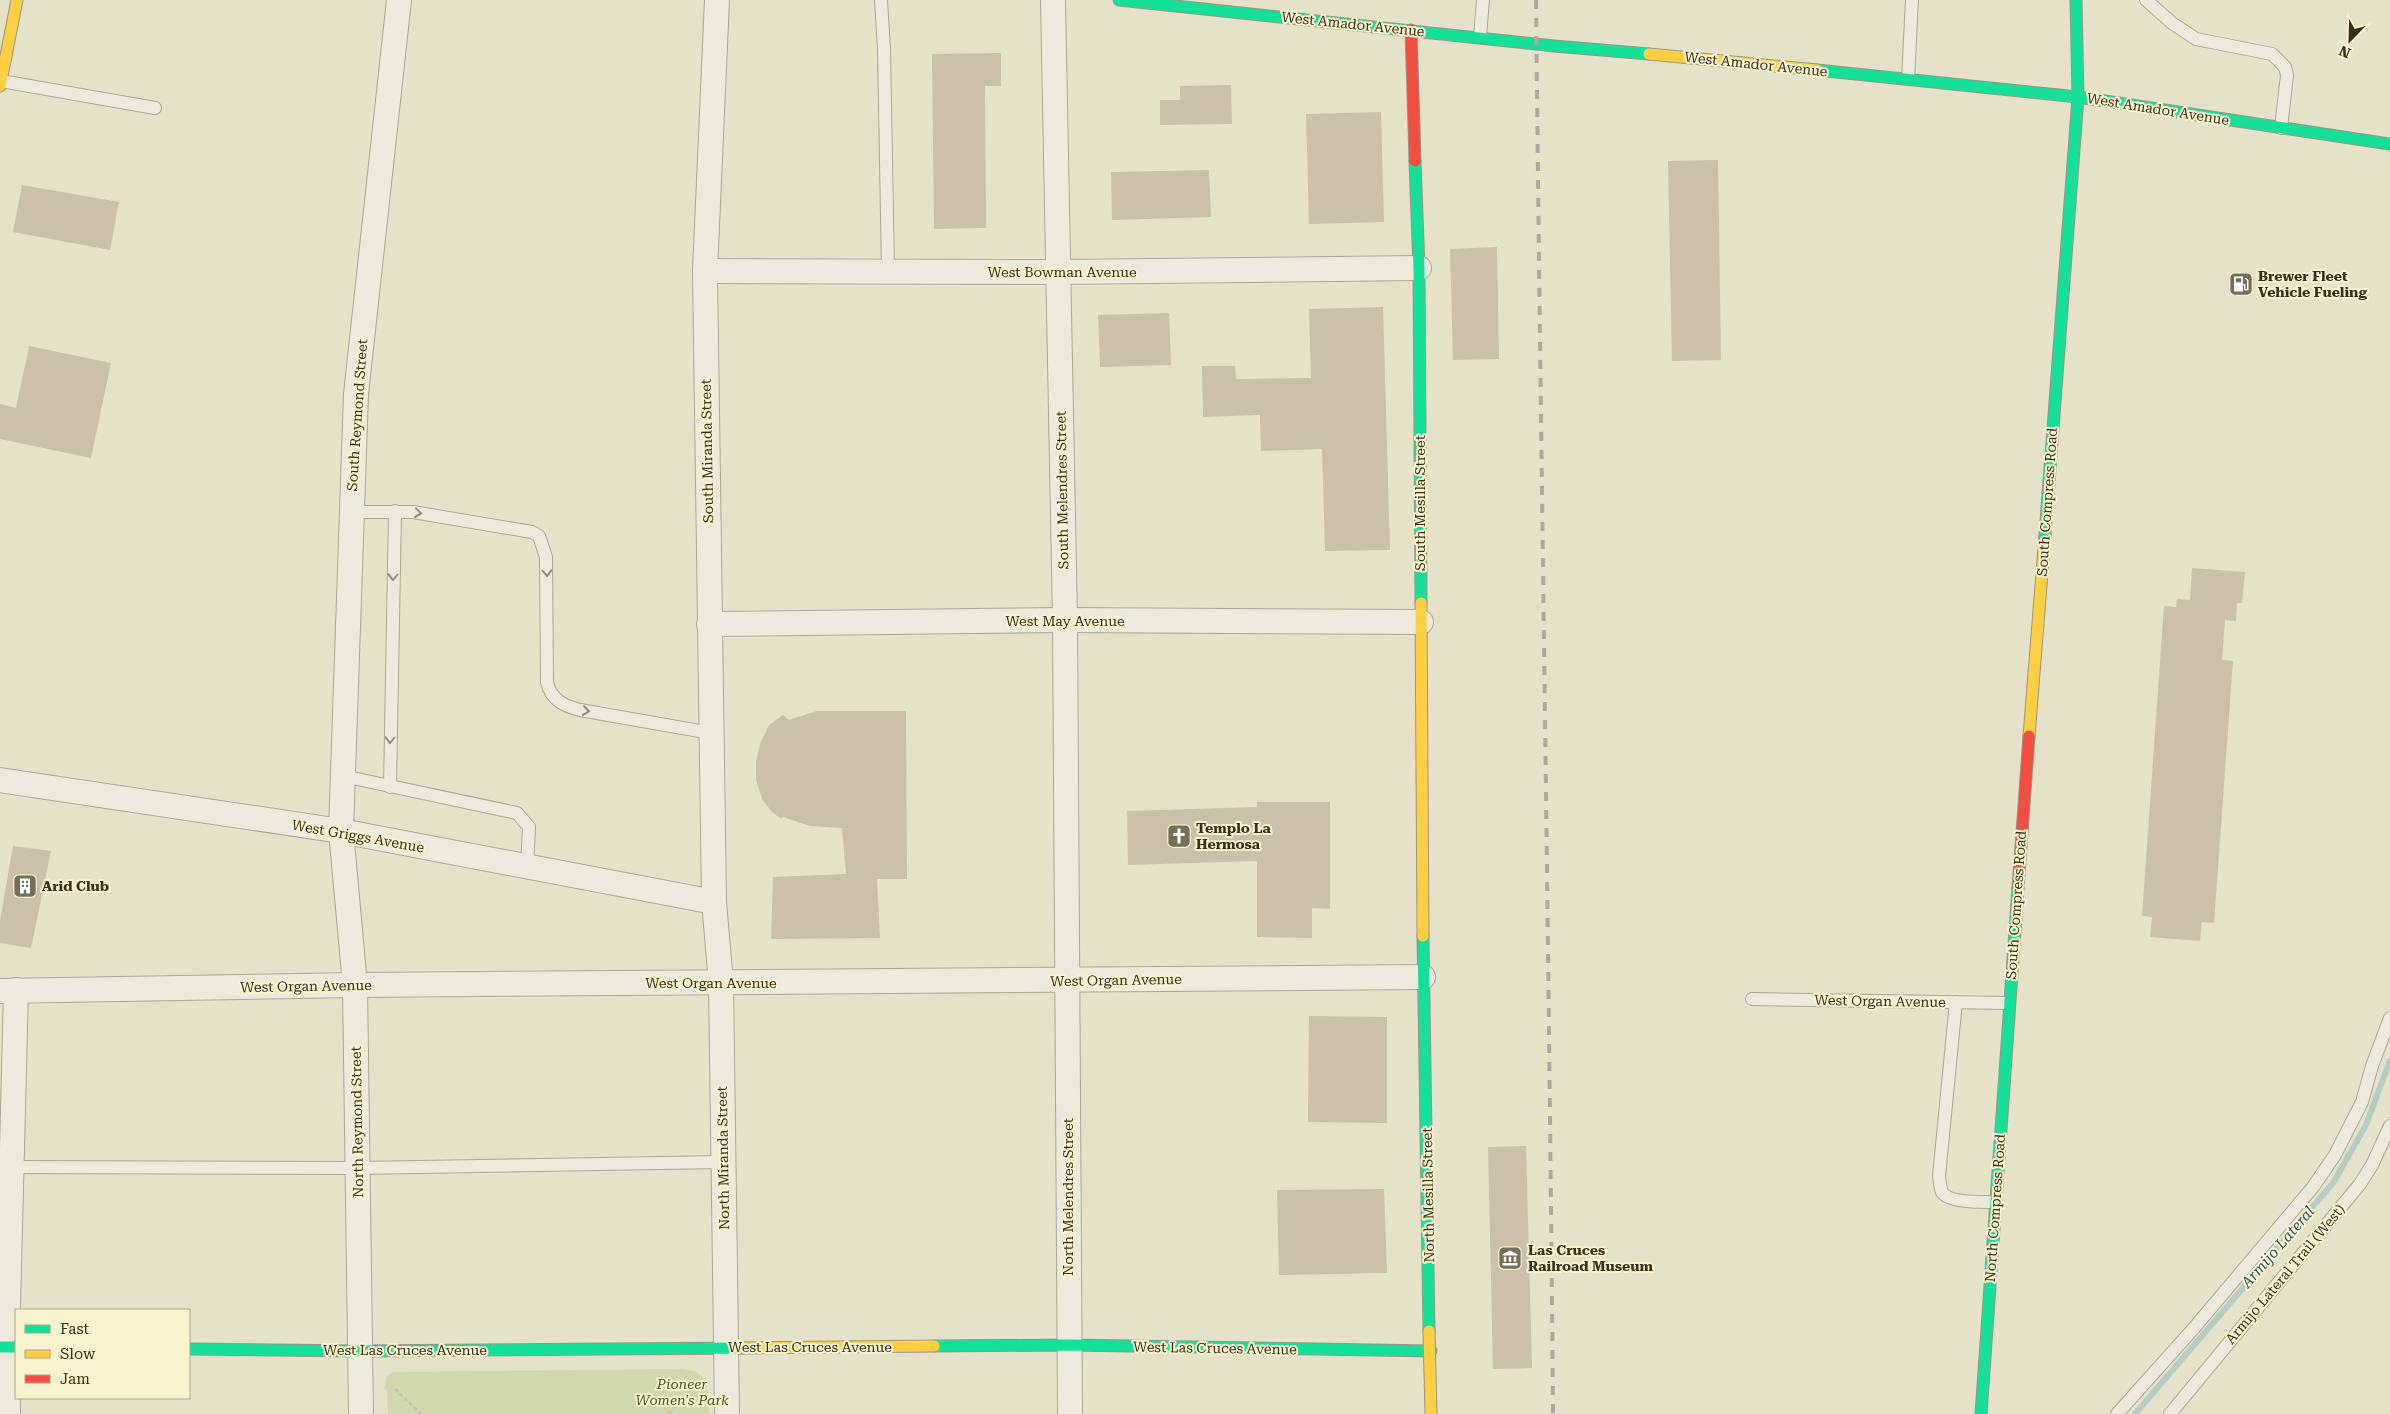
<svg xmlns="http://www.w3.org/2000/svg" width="2390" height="1414" font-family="'Roboto Serif',serif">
  <rect width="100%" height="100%" fill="#e6e2ca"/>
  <path fill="#d1d8ab" d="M681,1369C711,1370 708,1391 709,1414H388L387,1390L384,1389L387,1376L393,1372Z"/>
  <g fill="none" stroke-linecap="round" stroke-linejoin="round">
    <path stroke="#b6ccc2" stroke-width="6" d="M2135,1414L2333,1183L2366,1125L2390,1061"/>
  </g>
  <g fill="#cac0ab">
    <path d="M1001,53V86H985L986,228L934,229L932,54Z"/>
    <path d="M1231,85L1232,124L1160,125V100H1180V86Z"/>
    <path d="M1381,112L1384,222L1309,224L1306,114Z"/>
    <path d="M1718,160L1721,360L1672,361L1668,161Z"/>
    <path d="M1209,170L1211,217L1112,220L1111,172Z"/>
    <path d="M22,185L119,202L110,250L13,232Z"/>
    <path d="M1497,247L1499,359L1453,360L1450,249Z"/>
    <path d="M1383,307L1390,550L1325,551L1322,449L1261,451L1260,415L1203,417L1202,366H1235L1236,379L1311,378L1309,309Z"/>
    <path d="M1169,313L1171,365L1100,367L1098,315Z"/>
    <path d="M29,346L111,363L91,458L0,439V404L16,408Z"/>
    <path d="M2192,568L2245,572L2242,603H2237L2236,621L2225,620L2222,660L2233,661L2214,923L2202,922L2200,941L2150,937L2152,917L2142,916L2164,606L2176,607L2177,599L2190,600Z"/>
    <path d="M817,711H906L907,879H877L880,938L771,939L773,877L846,874L842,828L810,826L783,817L781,819L772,812L762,799L756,780V762L760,744L769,725L783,715L789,720Z"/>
    <path d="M1257,802H1330V909L1312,908V938L1257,937V861L1128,865L1127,811L1257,807Z"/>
    <path d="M13,846L51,851L31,948L0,943V921Z"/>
    <path d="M1309,1016L1387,1017V1123L1308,1122Z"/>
    <path d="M1526,1146L1532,1368L1493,1369L1488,1147Z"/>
    <path d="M1384,1189L1387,1273L1279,1275L1277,1190Z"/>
  </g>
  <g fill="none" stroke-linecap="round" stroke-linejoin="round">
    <g stroke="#aba694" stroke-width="14">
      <g id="lane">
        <path d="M881,0L884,49L888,271"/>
        <path d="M2146,0L2172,23L2196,39L2272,54L2285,67L2287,75L2281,128"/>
        <path d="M1480,37L1483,0"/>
        <path d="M1908,79L1912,0"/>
        <path d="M1,81L155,108"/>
        <path d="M352,512H413L532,532L539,536L546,557L547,682C551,700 564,706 580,710L711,733"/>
        <path d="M343,776L517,813L529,827L527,867"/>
        <path d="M390,787L395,511"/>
        <path d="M1752,999L2009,1003"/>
        <path d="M1956,1002L1939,1176C1940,1181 1940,1188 1942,1192C1948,1203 1984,1202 1995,1202"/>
        <path d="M8,1167L358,1168L723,1162"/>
        <path d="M2117,1414L2194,1328L2313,1187L2335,1155L2362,1102L2372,1066L2390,1018"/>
        <path d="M2170,1414L2360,1184L2372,1165L2390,1126"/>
      </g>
    </g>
    <g stroke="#aba694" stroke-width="26">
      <g id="street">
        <path d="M717,0L705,271L714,902L721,983L727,1414"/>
        <path d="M1053,0L1065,620L1070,1414"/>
        <path d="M705,271L1059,272L1419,268"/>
        <path d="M709,624L1065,620L1421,622"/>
        <path d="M0,780L341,831L714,902"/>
        <path d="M0,991L355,985L1423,977"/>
        <path d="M8,1414L7,1347L16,990"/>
        <path d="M361,1414L355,985L341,831L356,394L399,0"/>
      </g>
    </g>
    <g stroke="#9a9584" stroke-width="13">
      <g id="fast">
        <path d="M1119,0L1554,46L1649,54"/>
        <path d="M1817,70L2078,97L2390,144"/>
        <path d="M1415,161L1419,268L1421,603"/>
        <path d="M2044,548L2078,97L2076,0"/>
        <path d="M1423,936L1429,1331"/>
        <path d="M934,1346L1068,1345L1431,1351"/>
        <path d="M0,1347H16"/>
        <path d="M189,1349L360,1351L744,1348"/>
        <path d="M1981,1414L2018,888"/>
      </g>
    </g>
    <g stroke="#9a9584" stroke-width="13">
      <g id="slow">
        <path d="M1649,54L1817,70"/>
        <path d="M0,86L17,0"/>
        <path d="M1421,603L1423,936"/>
        <path d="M2029,736L2044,548"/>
        <path d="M1429,1331L1431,1414"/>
        <path d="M744,1348L934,1346"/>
      </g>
    </g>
    <g stroke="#9a9584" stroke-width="13">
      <g id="jam">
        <path d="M1411,30L1415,161"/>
        <path d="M2018,888L2029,736"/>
      </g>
    </g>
    <g stroke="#c5c2b4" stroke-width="3" stroke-dasharray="4 2.5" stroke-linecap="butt">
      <path d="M395,1389L421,1414"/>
      <path d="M668,1414L693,1388"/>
    </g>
    <use href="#lane" stroke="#edeadd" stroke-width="12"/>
    <use href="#street" stroke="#edeadd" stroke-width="24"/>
    <use href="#fast" stroke="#16e098" stroke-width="11"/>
    <use href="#slow" stroke="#ffcf43" stroke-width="11"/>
    <use href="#jam" stroke="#f24e42" stroke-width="11"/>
    <path stroke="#aca99d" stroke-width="4" stroke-dasharray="9 9" stroke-linecap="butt" d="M1536,0C1541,471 1549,943 1553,1414"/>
  </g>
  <defs><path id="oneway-chevron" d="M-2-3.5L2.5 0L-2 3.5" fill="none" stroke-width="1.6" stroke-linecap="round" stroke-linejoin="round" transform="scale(1.25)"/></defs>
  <g stroke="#938c7c">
    <use href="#oneway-chevron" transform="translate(418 513) rotate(7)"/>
    <use href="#oneway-chevron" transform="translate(547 573) rotate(89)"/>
    <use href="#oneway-chevron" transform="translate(393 577) rotate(92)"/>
    <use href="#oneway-chevron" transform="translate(586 711) rotate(8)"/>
    <use href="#oneway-chevron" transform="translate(390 740) rotate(91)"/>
  </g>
  <defs>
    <g id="fuel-square" transform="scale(1.25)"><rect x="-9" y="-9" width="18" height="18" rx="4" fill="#766e59" stroke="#f8f2cf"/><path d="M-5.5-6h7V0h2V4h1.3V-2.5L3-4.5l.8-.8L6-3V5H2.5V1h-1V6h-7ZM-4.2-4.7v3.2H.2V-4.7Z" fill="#fff"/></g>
    <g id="church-square" transform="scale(1.25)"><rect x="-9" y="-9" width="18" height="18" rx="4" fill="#766e59" stroke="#f8f2cf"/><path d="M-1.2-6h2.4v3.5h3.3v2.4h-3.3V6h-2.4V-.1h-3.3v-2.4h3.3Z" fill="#fff"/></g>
    <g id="building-square" transform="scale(1.25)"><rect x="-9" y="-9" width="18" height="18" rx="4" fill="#766e59" stroke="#f8f2cf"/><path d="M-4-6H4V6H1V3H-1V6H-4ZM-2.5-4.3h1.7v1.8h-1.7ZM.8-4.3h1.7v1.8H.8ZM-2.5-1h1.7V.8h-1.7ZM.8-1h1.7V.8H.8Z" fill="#fff"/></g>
    <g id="museum-square" transform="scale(1.25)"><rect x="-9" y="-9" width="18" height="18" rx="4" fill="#766e59" stroke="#f8f2cf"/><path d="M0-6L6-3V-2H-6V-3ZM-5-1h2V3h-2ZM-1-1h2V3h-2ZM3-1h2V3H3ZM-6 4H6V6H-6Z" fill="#fff"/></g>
  </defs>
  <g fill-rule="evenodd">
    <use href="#fuel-square" x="2241" y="284"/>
    <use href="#church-square" x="1179" y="836"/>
    <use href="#building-square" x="25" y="886"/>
    <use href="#museum-square" x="1510" y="1258"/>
  </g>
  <g text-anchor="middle" stroke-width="4" stroke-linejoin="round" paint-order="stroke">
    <g font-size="14" fill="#392f1c" stroke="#f8f2cf">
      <text transform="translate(1353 24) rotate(6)" y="5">West Amador Avenue</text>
      <text transform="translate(1756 64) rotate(6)" y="5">West Amador Avenue</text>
      <text transform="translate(2158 109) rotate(9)" y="5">West Amador Avenue</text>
      <text x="1062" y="277">West Bowman Avenue</text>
      <text transform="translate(357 415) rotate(-86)" y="5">South Reymond Street</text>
      <text transform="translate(707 451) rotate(-91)" y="5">South Miranda Street</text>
      <text transform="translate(1062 490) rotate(-91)" y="5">South Melendres Street</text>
      <text transform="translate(2047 502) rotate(-86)" y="5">South Compress Road</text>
      <text transform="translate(1420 503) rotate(-90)" y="5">South Mesilla Street</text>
      <text x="1065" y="626">West May Avenue</text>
      <text transform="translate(358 836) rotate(10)" y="5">West Griggs Avenue</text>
      <text transform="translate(2016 905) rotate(-86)" y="5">South Compress Road</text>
      <text transform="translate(1116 980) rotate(-1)" y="5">West Organ Avenue</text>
      <text x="711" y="988">West Organ Avenue</text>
      <text transform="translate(306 986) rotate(-1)" y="5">West Organ Avenue</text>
      <text transform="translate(1880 1001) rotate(1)" y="5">West Organ Avenue</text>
      <text transform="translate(357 1122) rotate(-91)" y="5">North Reymond Street</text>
      <text transform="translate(723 1158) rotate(-91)" y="5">North Miranda Street</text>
      <text transform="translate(1428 1195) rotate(-91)" y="5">North Mesilla Street</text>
      <text transform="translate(1068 1197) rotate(-90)" y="5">North Melendres Street</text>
      <text transform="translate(1995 1208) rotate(-86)" y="5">North Compress Road</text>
      <text transform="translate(2285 1274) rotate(-50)" y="5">Armijo Lateral Trail (West)</text>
      <text x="810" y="1352">West Las Cruces Avenue</text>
      <text transform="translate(1215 1348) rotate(1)" y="5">West Las Cruces Avenue</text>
      <text x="405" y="1355">West Las Cruces Avenue</text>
    </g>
    <g font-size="14" font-weight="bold" fill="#392f1c" stroke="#f8f2cf" text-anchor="start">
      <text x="2258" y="281">Brewer Fleet<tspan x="2258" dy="16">Vehicle Fueling</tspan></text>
      <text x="1196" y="833">Templo La<tspan x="1196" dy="16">Hermosa</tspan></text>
      <text x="42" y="891">Arid Club</text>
      <text x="1528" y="1255">Las Cruces<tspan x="1528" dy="16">Railroad Museum</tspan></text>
    </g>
    <g font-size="14" font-style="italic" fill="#415721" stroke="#f8f2cf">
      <text x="682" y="1389">Pioneer<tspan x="682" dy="16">Women's Park</tspan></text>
    </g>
    <g font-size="15" font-style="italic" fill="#2a565a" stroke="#f8f2cf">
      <text transform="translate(2278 1247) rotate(-49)" y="5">Armijo Lateral</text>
    </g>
  </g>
  <rect x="15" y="1309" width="175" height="90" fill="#f8f2cf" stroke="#aca487"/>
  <rect x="25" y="1325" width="25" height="8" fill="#16e098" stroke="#aca487"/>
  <text x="60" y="1334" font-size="15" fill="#392f1c">Fast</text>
  <rect x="25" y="1350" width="25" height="8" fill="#ffcf43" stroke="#aca487"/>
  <text x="60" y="1359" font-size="15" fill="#392f1c">Slow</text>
  <rect x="25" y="1375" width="25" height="8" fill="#f24e42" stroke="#aca487"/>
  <text x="60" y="1384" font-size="15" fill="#392f1c">Jam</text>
  <g transform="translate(2350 40) rotate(203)" stroke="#f8f2cf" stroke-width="4" paint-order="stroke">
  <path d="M0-4L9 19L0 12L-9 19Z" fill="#392f1c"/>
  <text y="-8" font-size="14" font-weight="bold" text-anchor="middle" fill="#392f1c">N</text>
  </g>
</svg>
